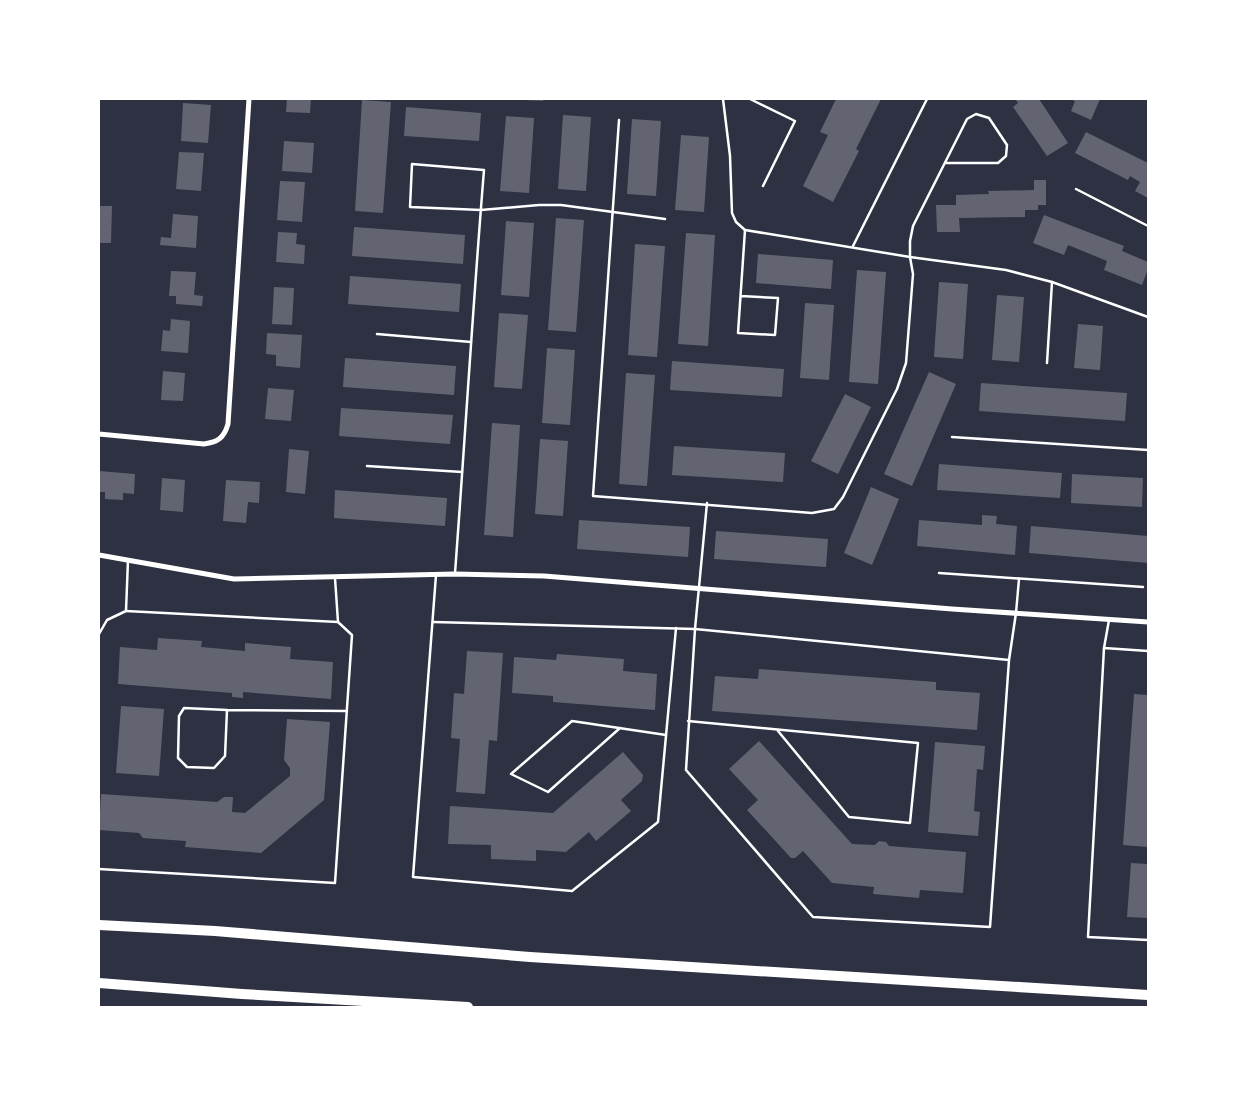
<svg xmlns="http://www.w3.org/2000/svg" width="1247" height="1106" font-family="Georgia,serif">
  <rect width="100%" height="100%" fill="#2d3142"/>
  <g fill="#626471">
    <path d="M287,99H311L310,113L286,112Z"/>
    <path d="M525,99H543V101L525,100Z"/>
    <path d="M836,99H881L856,149L859,151L833,202L803,186L828,135L820,132Z"/>
    <path d="M1015,99H1039L1068,143L1047,156L1013,107L1018,103Z"/>
    <path d="M1069,99H1100L1091,120L1071,111L1075,101Z"/>
    <path d="M362,100L391,102L383,213L355,211Z"/>
    <path d="M183,103L211,105L208,143L181,141Z"/>
    <path d="M406,107L481,113L479,141L404,136Z"/>
    <path d="M563,115L591,117L586,191L558,189Z"/>
    <path d="M506,116L534,118L529,193L500,191Z"/>
    <path d="M632,119L661,121L656,196L627,194Z"/>
    <path d="M1086,132L1148,163V198L1135,191L1140,182L1130,176L1128,180L1075,153Z"/>
    <path d="M681,135L709,137L704,212L675,210Z"/>
    <path d="M284,141L314,143L312,173L282,171Z"/>
    <path d="M179,152L204,153L201,191L176,189Z"/>
    <path d="M1034,180H1046V205H1038V210H1025V217L959,218L960,232H937L936,205H956V195L989,194L988,191L1034,190Z"/>
    <path d="M280,181L305,182L302,222L277,220Z"/>
    <path d="M99,206H112L111,243H99Z"/>
    <path d="M173,214L198,216L196,248L160,245L161,237L171,238Z"/>
    <path d="M1044,215L1124,246L1122,251L1148,262V269L1142,285L1104,270L1107,261L1068,245L1064,255L1033,243Z"/>
    <path d="M556,218L584,220L576,332L548,330Z"/>
    <path d="M506,221L534,223L529,297L501,295Z"/>
    <path d="M354,227L465,235L463,264L352,256Z"/>
    <path d="M278,232L297,233L296,244L305,245L304,264L276,262Z"/>
    <path d="M686,233L715,235L708,346L678,344Z"/>
    <path d="M635,244L665,246L657,357L628,355Z"/>
    <path d="M758,254L833,260L831,289L756,283Z"/>
    <path d="M857,270L886,272L878,384L849,382Z"/>
    <path d="M171,271L196,272L194,295L203,296L202,306L176,304V296H169Z"/>
    <path d="M350,276L461,284L459,312L348,304Z"/>
    <path d="M939,282L968,284L963,359L934,357Z"/>
    <path d="M274,287L294,288L292,325L272,324Z"/>
    <path d="M997,295L1024,297L1019,362L992,360Z"/>
    <path d="M805,303L834,305L829,380L800,378Z"/>
    <path d="M499,313L528,315L522,389L494,387Z"/>
    <path d="M171,319L190,321L188,353L161,351L163,330L170,331Z"/>
    <path d="M1078,324L1103,326L1100,370L1074,368Z"/>
    <path d="M267,333L302,335L300,368L276,366V355L266,354Z"/>
    <path d="M547,348L575,350L570,425L542,423Z"/>
    <path d="M345,358L456,366L454,395L343,387Z"/>
    <path d="M672,361L784,369L782,397L670,390Z"/>
    <path d="M163,371L185,373L183,401L161,400Z"/>
    <path d="M929,372L956,384L912,486L884,474Z"/>
    <path d="M626,373L655,375L647,486L619,484Z"/>
    <path d="M981,383L1127,393L1125,421L979,411Z"/>
    <path d="M268,388L294,390L291,421L265,419Z"/>
    <path d="M845,394L871,407L838,474L811,461Z"/>
    <path d="M341,408L453,415L450,444L339,436Z"/>
    <path d="M492,423L520,425L513,537L484,535Z"/>
    <path d="M540,439L568,441L563,516L535,514Z"/>
    <path d="M674,446L785,453L783,482L672,475Z"/>
    <path d="M289,449L309,451L305,494L286,492Z"/>
    <path d="M939,464L1062,473L1060,498L937,490Z"/>
    <path d="M99,471L135,474L134,494L123,493V500L105,499V492H99Z"/>
    <path d="M1072,474L1143,478L1142,507L1071,503Z"/>
    <path d="M162,478L185,480L183,512L160,510Z"/>
    <path d="M226,480L260,482L259,503L248,502L246,523L223,521Z"/>
    <path d="M871,487L899,499L872,565L844,553Z"/>
    <path d="M335,490L447,498L445,526L334,518Z"/>
    <path d="M982,515L997,516L996,524L1017,526L1015,555L917,546L919,520L982,525Z"/>
    <path d="M579,520L690,527L688,557L577,549Z"/>
    <path d="M1031,526L1148,536V563L1029,553Z"/>
    <path d="M716,531L828,539L826,567L714,559Z"/>
    <path d="M158,638L202,641L201,647L245,651V643L291,647L290,659L333,662L331,699L243,692V698L232,697V693L118,684L120,647L157,650Z"/>
    <path d="M467,651L503,653L497,741L489,740L485,794L456,792L460,739L451,738L454,693L464,694Z"/>
    <path d="M557,654L624,659L623,671L657,674L655,710L553,702V696L512,693L514,657L556,660Z"/>
    <path d="M759,669L936,682V690L980,693L977,730L712,711L715,676L758,679Z"/>
    <path d="M1134,694L1148,695V847L1123,845Z"/>
    <path d="M121,706L164,709L159,776L116,773Z"/>
    <path d="M287,719L330,722L324,800L261,853L185,847L186,841L143,838L139,833L99,830L101,794L217,802L224,797H233L232,812L245,813L290,776V768L284,760Z"/>
    <path d="M759,741L852,844L875,845L879,841L886,842L889,846L966,852L963,893L920,890L919,898L873,894L874,887L832,883L803,851L795,858H791L747,810L758,800L729,769Z"/>
    <path d="M935,742L985,746L983,770L977,769L974,811L980,812L978,836L928,832Z"/>
    <path d="M623,752L643,775L642,781L621,800L631,811L596,841L589,832L566,852L536,850V861L491,859V845L448,844L450,806L553,813Z"/>
    <path d="M1131,863L1148,864V918L1127,917Z"/>
  </g>
  <g fill="none" stroke-linecap="round" stroke-linejoin="round">
    <g stroke="#fff" stroke-width="2.5">
      <path d="M723,99L730,156L732,213L736,222L745,230L910,257L1006,270L1052,282L1148,317"/>
      <path d="M750,99L795,121L763,186"/>
      <path d="M619,120L593,496L812,513L834,509L843,497L897,389L906,363L913,274L910,257V241L913,226L967,119L976,114L989,118L1007,145L1006,156L998,163H946"/>
      <path d="M1076,189L1148,226"/>
      <path d="M853,246L927,99"/>
      <path d="M741,296L778,298L775,335L738,333L745,230"/>
      <path d="M377,334L471,342"/>
      <path d="M1047,363L1052,282"/>
      <path d="M952,437L1148,450"/>
      <path d="M367,466L462,472"/>
      <path d="M707,503L695,629L686,770L813,917L990,927L1009,660L1016,613L1019,579"/>
      <path d="M455,573C465,439 473,304 484,170L412,164L410,207L481,210L539,205H561L665,219"/>
      <path d="M939,573L1143,587"/>
      <path d="M436,575L413,877L572,891L658,822L676,628"/>
      <path d="M126,611L338,622"/>
      <path d="M1109,620L1104,648L1088,937L1148,940"/>
      <path d="M433,622L695,629L1009,660"/>
      <path d="M99,634L107,620L126,611L128,560"/>
      <path d="M1104,648L1148,651"/>
      <path d="M227,710L184,708L179,716L178,758L187,767L214,768L225,756L227,710L347,711"/>
      <path d="M688,721L918,743L910,823L849,817L778,731"/>
      <path d="M620,728L548,792L511,774L572,721L666,735"/>
      <path d="M99,869L335,883L352,635L338,622L335,578"/>
    </g>
    <g stroke="#fff" stroke-width="5">
      <path d="M99,434L204,444C218,442 224,438 228,424L249,99"/>
      <path d="M99,555L234,579L455,574L544,576L952,609L1148,622"/>
    </g>
    <g stroke="#fff" stroke-width="10">
      <path d="M99,925L215,931L530,957L1148,995"/>
      <path d="M99,983L242,994L468,1007"/>
    </g>
  </g>
  <rect width="1247" height="1106" fill="none" stroke="#ffffff" stroke-width="200"/>
</svg>
